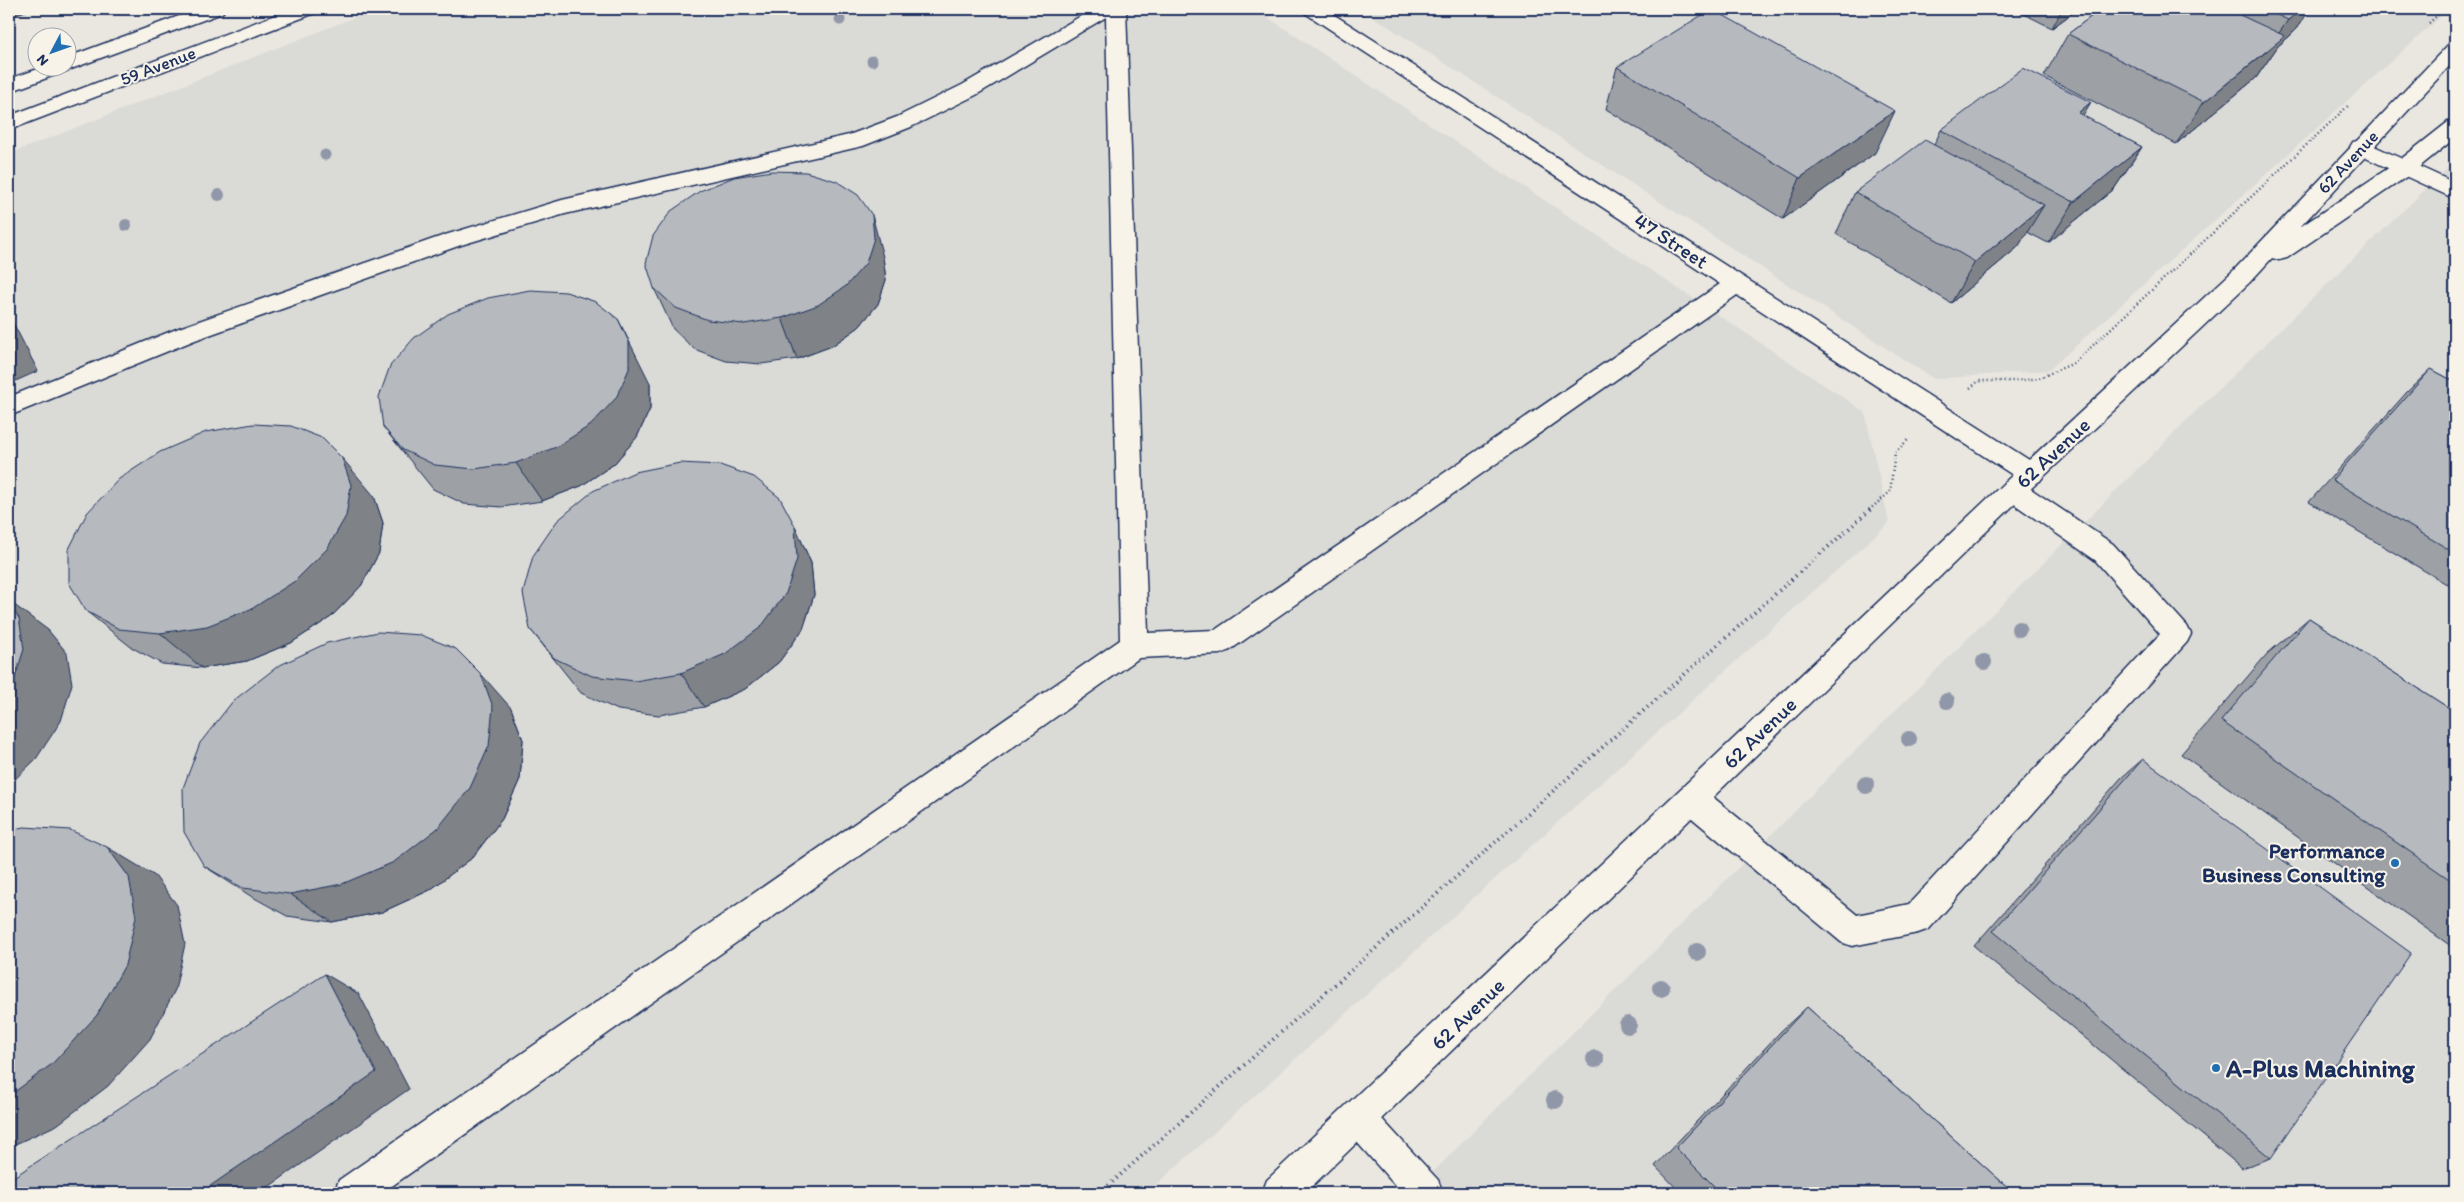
<svg xmlns="http://www.w3.org/2000/svg" width="2464" height="1202" font-family="Itim,sans-serif">
  <rect width="100%" height="100%" fill="#eae7e0"/>
  <filter id="ink" filterUnits="userSpaceOnUse"><feTurbulence type="fractalNoise" baseFrequency=".02" numOctaves="2"/><feDisplacementMap in="SourceGraphic" scale="10" xChannelSelector="R" yChannelSelector="G"/><feConvolveMatrix kernelMatrix="1 2 1 2 8 2 1 2 1" color-interpolation-filters="sRGB"/></filter>
  <g filter="url(#ink)">
    <g fill="#dadad6">
      <path d="M376,9H1255L1865,412L1889,523L1147,1193H9V154Z"/>
      <path d="M1361,9H2449L2049,370L1934,379Z"/>
      <path d="M2455,161V1193H1412L2201,406Z"/>
    </g>
    <g fill="none" stroke-linecap="round" stroke-linejoin="round">
      <g stroke="#1b2f5e" stroke-width="3">
        <g id="minor">
          <path d="M198,9H225L222,13L9,92V79L41,68H68V57Z"/>
          <path d="M291,9H318L315,13L9,130V116Z"/>
          <path d="M1093,9H1126L1148,633L1215,630L1720,284L1305,13L1302,9H1325L2040,467L2044,474L2040,481L2031,484L2022,481L1737,295L1230,650L1220,654L1139,658L382,1193H334L339,1180L1120,640L1106,17L976,95L911,127L863,146L565,214L461,245L195,340L9,416V397L179,328L445,235L562,200L849,135L897,117L962,85Z"/>
          <path d="M2361,140L2455,183V199L2353,152L2350,147L2353,142Z"/>
          <path d="M2013,480L2022,483L2113,544L2187,626L2191,634L2187,642L1929,929L1918,933L1852,946L1841,942L1681,809L1677,799L1681,789L1692,785L1703,789L1857,915L1909,904L2160,634L2095,560L2004,497L2000,490L2004,483Z"/>
          <path d="M1359,1102L1371,1107L1438,1180L1443,1193H1402L1347,1131L1342,1119L1347,1107Z"/>
        </g>
      </g>
      <g stroke="#1b2f5e" stroke-width="3">
        <path id="major" d="M2455,43V60L2300,227L2396,163L2448,122L2455,120V138L2412,173L2287,258L2279,260L2272,258L2250,282L2022,497L1305,1193H1262L1267,1180L2004,483L2234,270L2448,45Z"/>
      </g>
      <g stroke="#1b2f5e" stroke-width="2.5" stroke-dasharray="1 3" stroke-linecap="butt">
        <path d="M2429,23L2444,9"/>
        <path d="M1970,388L1979,381H2017L2039,378L2074,363L2348,106"/>
        <path d="M1869,510L1890,492L1895,452L1908,440"/>
      </g>
      <path stroke="#1b2f5e" stroke-width="4" stroke-dasharray="1 4.5" stroke-linecap="butt" d="M1100,1193L1871,509"/>
      <use href="#minor" fill="#f7f3e8" fill-rule="evenodd"/>
      <use href="#major" fill="#f7f3e8" fill-rule="evenodd"/>
    </g>
    <g fill="#9097a8">
      <circle cx="840" cy="20" r="5.5"/>
      <circle cx="872" cy="61" r="5.5"/>
      <circle cx="325" cy="155" r="5.5"/>
      <circle cx="219" cy="195" r="6"/>
      <circle cx="126" cy="225" r="6"/>
      <circle cx="2019" cy="629" r="8"/>
      <circle cx="1984" cy="662" r="8"/>
      <circle cx="1947" cy="701" r="8"/>
      <circle cx="1909" cy="739" r="8"/>
      <circle cx="1866" cy="785" r="9"/>
      <circle cx="1697" cy="952" r="9"/>
      <circle cx="1661" cy="988" r="9"/>
      <circle cx="1628" cy="1025" r="9"/>
      <circle cx="1595" cy="1059" r="9"/>
      <circle cx="1555" cy="1100" r="9"/>
    </g>
    <g fill="#9da0a4" stroke="#1b2f5e">
      <path d="M2014,9H2078L2052,28Z"/>
      <path d="M2101,9H2311L2292,34L2278,46L2256,78L2176,144L2044,76L2068,34Z"/>
      <path d="M1617,67L1875,153L1783,219L1606,109Z"/>
      <path d="M2083,116L2142,147L2114,189L2048,243L2027,232L2018,247L1951,303L1836,234L1855,192L1934,145L1941,130Z"/>
      <path d="M883,257L886,280L878,304L859,327L832,346L797,359L761,364L726,361L694,349L673,329L654,288Z"/>
      <path d="M2431,369L2455,382V589L2309,502L2407,392Z"/>
      <path d="M650,383V409L637,437L614,464L581,486L542,501L502,507L464,504L433,489L383,427Z"/>
      <path d="M374,496L383,523L379,553L361,586L331,617L291,643L247,661L202,668L162,664L131,647L86,611Z"/>
      <path d="M795,526L811,563L814,595L803,629L779,662L745,689L704,707L659,715L618,710L581,693L530,629Z"/>
      <path d="M2309,618L2455,712V949L2181,754L2267,654Z"/>
      <path d="M511,708L523,740L520,779L502,819L472,858L430,890L382,912L332,922L287,916L249,895L204,866Z"/>
      <path d="M2143,759L2271,1158L2242,1168L1974,946L2121,778Z"/>
      <path d="M1807,1007L2014,1193H1681L1655,1166L1781,1031Z"/>
    </g>
    <g fill="#7f8286" stroke="#1b2f5e">
      <path d="M9,9H31L9,17Z"/>
      <path d="M2062,9H2078L2052,28Z"/>
      <path d="M2302,9H2311L2292,34L2278,46L2256,78L2176,144L2204,102L2266,52L2288,20Z"/>
      <path d="M2091,102L2066,144L2078,113Z"/>
      <path d="M1895,111L1875,153L1783,219L1800,178Z"/>
      <path d="M2142,147L2114,189L2048,243L2074,202Z"/>
      <path d="M2044,205L2018,247L1951,303L1975,262Z"/>
      <path d="M872,215L883,257L886,280L878,304L859,327L832,346L797,359L782,318Z"/>
      <path d="M9,315L38,371L9,384Z"/>
      <path d="M618,319L650,383V409L637,437L614,464L581,486L542,501L516,463Z"/>
      <path d="M342,458L374,496L383,523L379,553L361,586L331,617L291,643L247,661L202,668L160,633Z"/>
      <path d="M795,526L811,563L814,595L803,629L779,662L745,689L704,707L681,673Z"/>
      <path d="M9,601L48,630L67,653L72,684L61,721L36,759L9,785Z"/>
      <path d="M481,674L511,708L523,740L520,779L502,819L472,858L430,890L382,912L332,922L290,894Z"/>
      <path d="M107,847L155,876L177,905L185,944L175,990L150,1039L108,1086L57,1125L9,1147V1096Z"/>
      <path d="M325,974L359,994L409,1089L260,1193H200Z"/>
    </g>
    <g fill="#b6babf" stroke="#1b2f5e">
      <path d="M1712,9L1895,111L1800,178L1617,67Z"/>
      <path d="M2101,9H2227L2285,36L2204,102L2068,34Z"/>
      <path d="M2264,9H2302L2288,20Z"/>
      <path d="M2023,68L2091,102L2078,113L2142,147L2074,202L1941,130Z"/>
      <path d="M1925,140L2044,205L1975,262L1855,192Z"/>
      <path d="M772,171L806,172L836,181L858,195L872,215L874,238L866,263L846,286L818,305L782,318L744,324L708,320L676,308L654,288L646,263L653,236L671,211L700,191L734,177Z"/>
      <path d="M530,290L566,292L596,302L618,319L629,342V369L616,398L591,425L556,447L516,463L474,469L435,465L403,450L383,427L379,397L390,366L414,338L448,314L488,298Z"/>
      <path d="M2431,369L2455,382V553L2332,480Z"/>
      <path d="M253,424L291,426L322,438L342,458L351,485L346,516L327,549L295,581L253,608L207,626L160,633L119,629L86,611L69,583V549L87,513L119,479L160,452L206,432Z"/>
      <path d="M680,463L720,465L754,477L780,498L795,526L797,559L786,593L761,627L725,654L681,673L635,681L592,676L554,658L530,629L523,593L533,556L557,521L593,491L635,472Z"/>
      <path d="M9,605L19,618L24,649L12,687L9,691Z"/>
      <path d="M2309,618L2455,712V883L2221,721Z"/>
      <path d="M378,632L421,635L456,649L481,674L493,707L489,746L470,788L438,828L394,862L342,884L290,894L243,888L204,866L184,832L183,788L200,743L233,701L278,666L327,643Z"/>
      <path d="M2143,759L2411,953L2271,1158L1993,931Z"/>
      <path d="M24,827L70,830L107,847L129,877L136,917L125,965L97,1015L52,1064L9,1096V830Z"/>
      <path d="M325,974L376,1072L200,1193H9V1180Z"/>
      <path d="M1807,1007L2014,1193H1721L1676,1148Z"/>
    </g>
  </g>
  <g fill="#1f6fb2" stroke="#f7f3e8" stroke-width="2">
    <circle cx="2395" cy="863" r="5"/>
    <circle cx="2216" cy="1068" r="5"/>
  </g>
  <g text-anchor="middle" stroke-width="4" stroke-linejoin="round" paint-order="stroke">
    <g font-size="18" fill="#1b2f5e" stroke="#f7f3e8">
      <text transform="translate(158 66) rotate(-21)" y="6">59 Avenue</text>
      <text transform="translate(2348 162) rotate(-47)" y="6">62 Avenue</text>
    </g>
    <g font-size="21" fill="#1b2f5e" stroke="#f7f3e8">
      <text transform="translate(1671 241) rotate(33)" y="7">47 Street</text>
      <text transform="translate(2053 453) rotate(-43)" y="7">62 Avenue</text>
      <text transform="translate(1760 733) rotate(-44)" y="7">62 Avenue</text>
      <text transform="translate(1468 1014) rotate(-44)" y="7">62 Avenue</text>
    </g>
    <g font-size="21" font-weight="bold" fill="#1b2f5e" stroke="#f7f3e8" text-anchor="end">
      <text x="2385" y="858">Performance<tspan x="2385" dy="24">Business Consulting</tspan></text>
    </g>
    <g font-size="25" font-weight="bold" fill="#1b2f5e" stroke="#f7f3e8" text-anchor="start">
      <text x="2226" y="1077">A-Plus Machining</text>
    </g>
  </g>
  <rect width="2464" height="1202" fill="none" stroke="#f7f3e8" stroke-width="30"/>
  <rect x="15" y="15" width="2434" height="1172" fill="none" stroke="#1b2f5e" stroke-width="2" filter="url(#ink)"/>
  <g transform="translate(52 52) rotate(229)"><circle r="24" fill="#f7f3e8" stroke="#9fa5b1"/>
  <path d="M0-4L9 19L0 12L-9 19Z" fill="#1f6fb2"/>
  <text y="-8" font-size="14" font-weight="bold" text-anchor="middle" fill="#1b2f5e">N</text>
  </g>
</svg>
